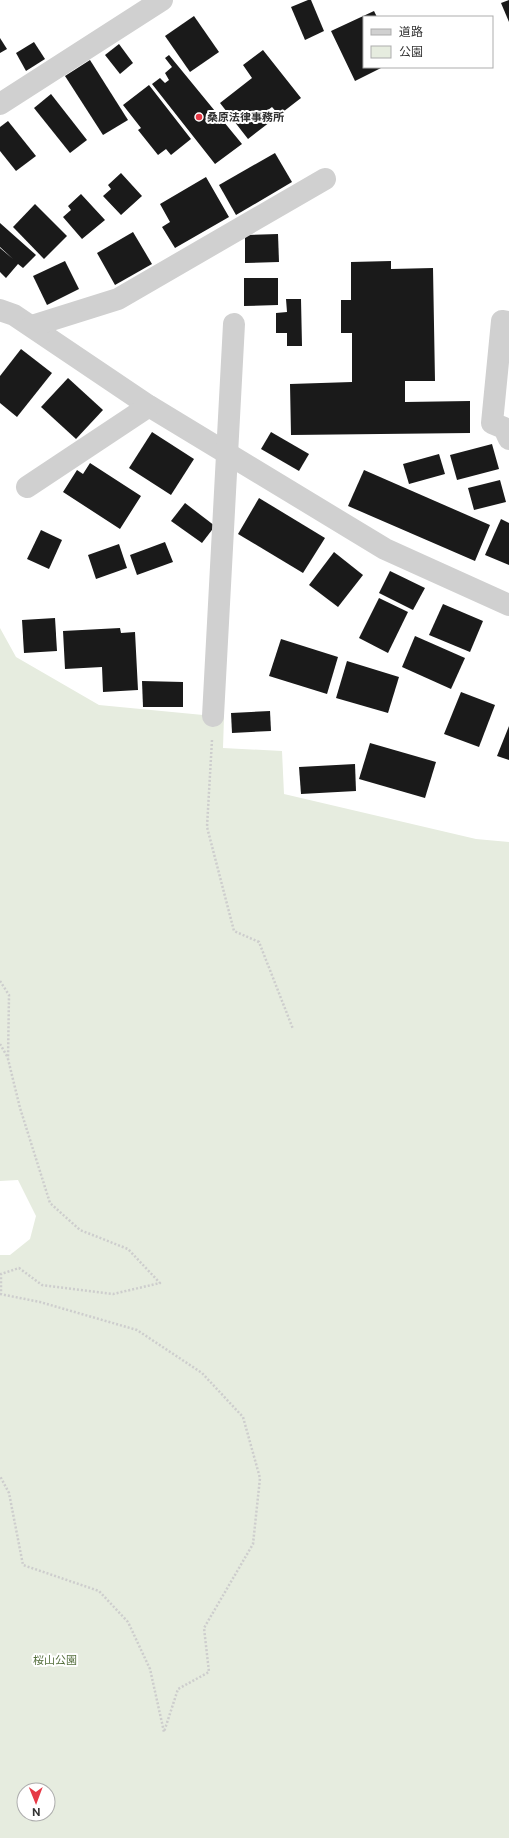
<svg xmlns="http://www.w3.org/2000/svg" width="509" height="1838" font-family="'Public Sans','Noto Sans JP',sans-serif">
  <rect width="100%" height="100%" fill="#fff"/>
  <path fill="#e6ecdf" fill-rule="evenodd" d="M0,628L16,657L99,705L224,717L223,748L282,751L284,794L476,839L509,842V1838H0V1255H10L30,1239L36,1216L18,1180L0,1181ZM24,1790H48V1814H24Z"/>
  <g fill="#1a1a1a">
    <path d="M308,0H311L324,31L305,40L291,7Z"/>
    <path d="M509,0V22L501,3Z"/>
    <path d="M374,11L377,17H364V67H383L355,81L331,31Z"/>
    <path d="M194,16L219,52L190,72L165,36Z"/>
    <path d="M0,38L7,49L0,53Z"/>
    <path d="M34,42L45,59L26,71L16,53Z"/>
    <path d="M119,44L133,63L120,74L105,55Z"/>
    <path d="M263,50L301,98L279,115L272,107L264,113L270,122L248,139L220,103L252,78L243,65Z"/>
    <path d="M169,55L242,144L215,164L152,84L160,78L165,83L169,80L165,73L172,67L165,58Z"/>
    <path d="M90,60L128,120L103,135L65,76Z"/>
    <path d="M149,85L191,139L171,155L166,149L158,155L138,130L141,128L123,105Z"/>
    <path d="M51,94L87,140L70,153L34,108Z"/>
    <path d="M8,121L36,156L16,171L0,151V127Z"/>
    <path d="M275,153L292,182L236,215L219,185Z"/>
    <path d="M121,173L142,196L121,215L103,196L111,189L108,185Z"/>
    <path d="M206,177L229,217L175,248L162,227L170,222L160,204Z"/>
    <path d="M81,194L105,220L82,239L63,217L71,210L68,206Z"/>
    <path d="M35,204L67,236L44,259L13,227Z"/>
    <path d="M0,223L36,255L23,268L18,264L6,278L0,272V248L13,259L0,247Z"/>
    <path d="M133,232L152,264L115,285L97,253Z"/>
    <path d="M278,234L279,262L245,263V235Z"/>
    <path d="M65,261L79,289L47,305L33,276Z"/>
    <path d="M391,261V269L433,268L435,381H405V402L470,401V433L291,435L290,384L352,382V333H341V300H351V262Z"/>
    <path d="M244,278H278V305L244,306Z"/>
    <path d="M286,299H301L302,346H287V333H276V313L287,312Z"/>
    <path d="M21,349L52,373L17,417L0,403V376Z"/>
    <path d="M68,378L103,410L76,439L41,407Z"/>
    <path d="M152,432L194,459L171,495L129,468Z"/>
    <path d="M271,432L309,454L299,471L261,449Z"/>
    <path d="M492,444L499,469L457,480L450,455Z"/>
    <path d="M439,454L445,474L409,484L403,464Z"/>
    <path d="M90,463L141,496L120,529L63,492L77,470L83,474Z"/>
    <path d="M364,470L490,525L475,561L348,506Z"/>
    <path d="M500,480L506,502L474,510L468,488Z"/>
    <path d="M259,498L325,538L303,573L238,534Z"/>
    <path d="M185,503L215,526L202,543L171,521Z"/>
    <path d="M501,519L509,523V565L485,555Z"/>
    <path d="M41,530L62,540L49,569L27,559Z"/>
    <path d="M165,542L173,562L137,575L130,555Z"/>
    <path d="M119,544L127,568L96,579L88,555Z"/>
    <path d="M334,552L363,575L338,607L309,585Z"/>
    <path d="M390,571L425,588L413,610L379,593Z"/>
    <path d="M379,598L408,612L388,653L359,638Z"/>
    <path d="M443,604L483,621L470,652L429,635Z"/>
    <path d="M55,618L57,651L24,653L22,620Z"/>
    <path d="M120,628L121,633L135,632L138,690L103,692L102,667L65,669L63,631Z"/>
    <path d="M415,636L465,658L451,689L402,667Z"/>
    <path d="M281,639L338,657L327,694L269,676Z"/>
    <path d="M347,661L399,677L388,713L336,698Z"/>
    <path d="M142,681L183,682V707H143Z"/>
    <path d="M461,692L495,705L479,747L444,734Z"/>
    <path d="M270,711L271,731L232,733L231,713Z"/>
    <path d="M509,726V760L497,756Z"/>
    <path d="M370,743L436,762L425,798L359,779Z"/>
    <path d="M355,764L356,791L301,794L299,767Z"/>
  </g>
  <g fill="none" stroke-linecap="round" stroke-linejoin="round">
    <g stroke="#cdcdcd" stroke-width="2.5" stroke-dasharray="2 2" stroke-linecap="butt">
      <path d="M212,740L207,827L234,931L259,942L293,1029"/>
      <path d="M0,981L9,995L8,1059L20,1108L50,1203L80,1230L128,1249L160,1283L113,1294L42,1285L19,1268L1,1274V1294"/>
      <path d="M0,1044L8,1058"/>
      <path d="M0,1294L40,1302L137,1330L202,1373L243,1417L260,1478L253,1544L204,1628L209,1672L178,1689L164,1732L150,1669L128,1622L99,1591L23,1565L9,1493L0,1476"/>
    </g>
    <g stroke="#d0d0d0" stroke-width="22">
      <path d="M0,104L162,0"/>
      <path d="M0,310L14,315L149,406L385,549L509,605"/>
      <path d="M509,322L502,321L492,423L504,428L509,439"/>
      <path d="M32,326L118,299L325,179"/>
      <path d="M27,487L149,406"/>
      <path d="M213,716L234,324"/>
    </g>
  </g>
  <circle fill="#e63946" stroke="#fff" stroke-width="1.5" cx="199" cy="117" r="4"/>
  <g text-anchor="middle" stroke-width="4" stroke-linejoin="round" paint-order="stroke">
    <g font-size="11" font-weight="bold" fill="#333" stroke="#fff" text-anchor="start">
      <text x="207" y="121">桑原法律事務所</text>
    </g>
    <g font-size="11" fill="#56703f" stroke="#fff">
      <text x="55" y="1664">桜山公園</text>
    </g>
  </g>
  <rect x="363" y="16" width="130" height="52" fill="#ffffff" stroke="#adadad"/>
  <rect x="371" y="29" width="20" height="6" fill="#d0d0d0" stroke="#adadad"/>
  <text x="399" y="36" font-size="12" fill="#333333">道路</text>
  <rect x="371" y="46" width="20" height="12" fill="#e6ecdf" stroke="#adadad"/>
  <text x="399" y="56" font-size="12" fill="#333333">公園</text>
  <g transform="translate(36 1802) rotate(179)"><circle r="19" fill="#ffffff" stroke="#adadad"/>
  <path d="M0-3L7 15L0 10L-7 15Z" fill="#e63946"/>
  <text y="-6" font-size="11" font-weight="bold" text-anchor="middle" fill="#333333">N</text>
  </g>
</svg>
